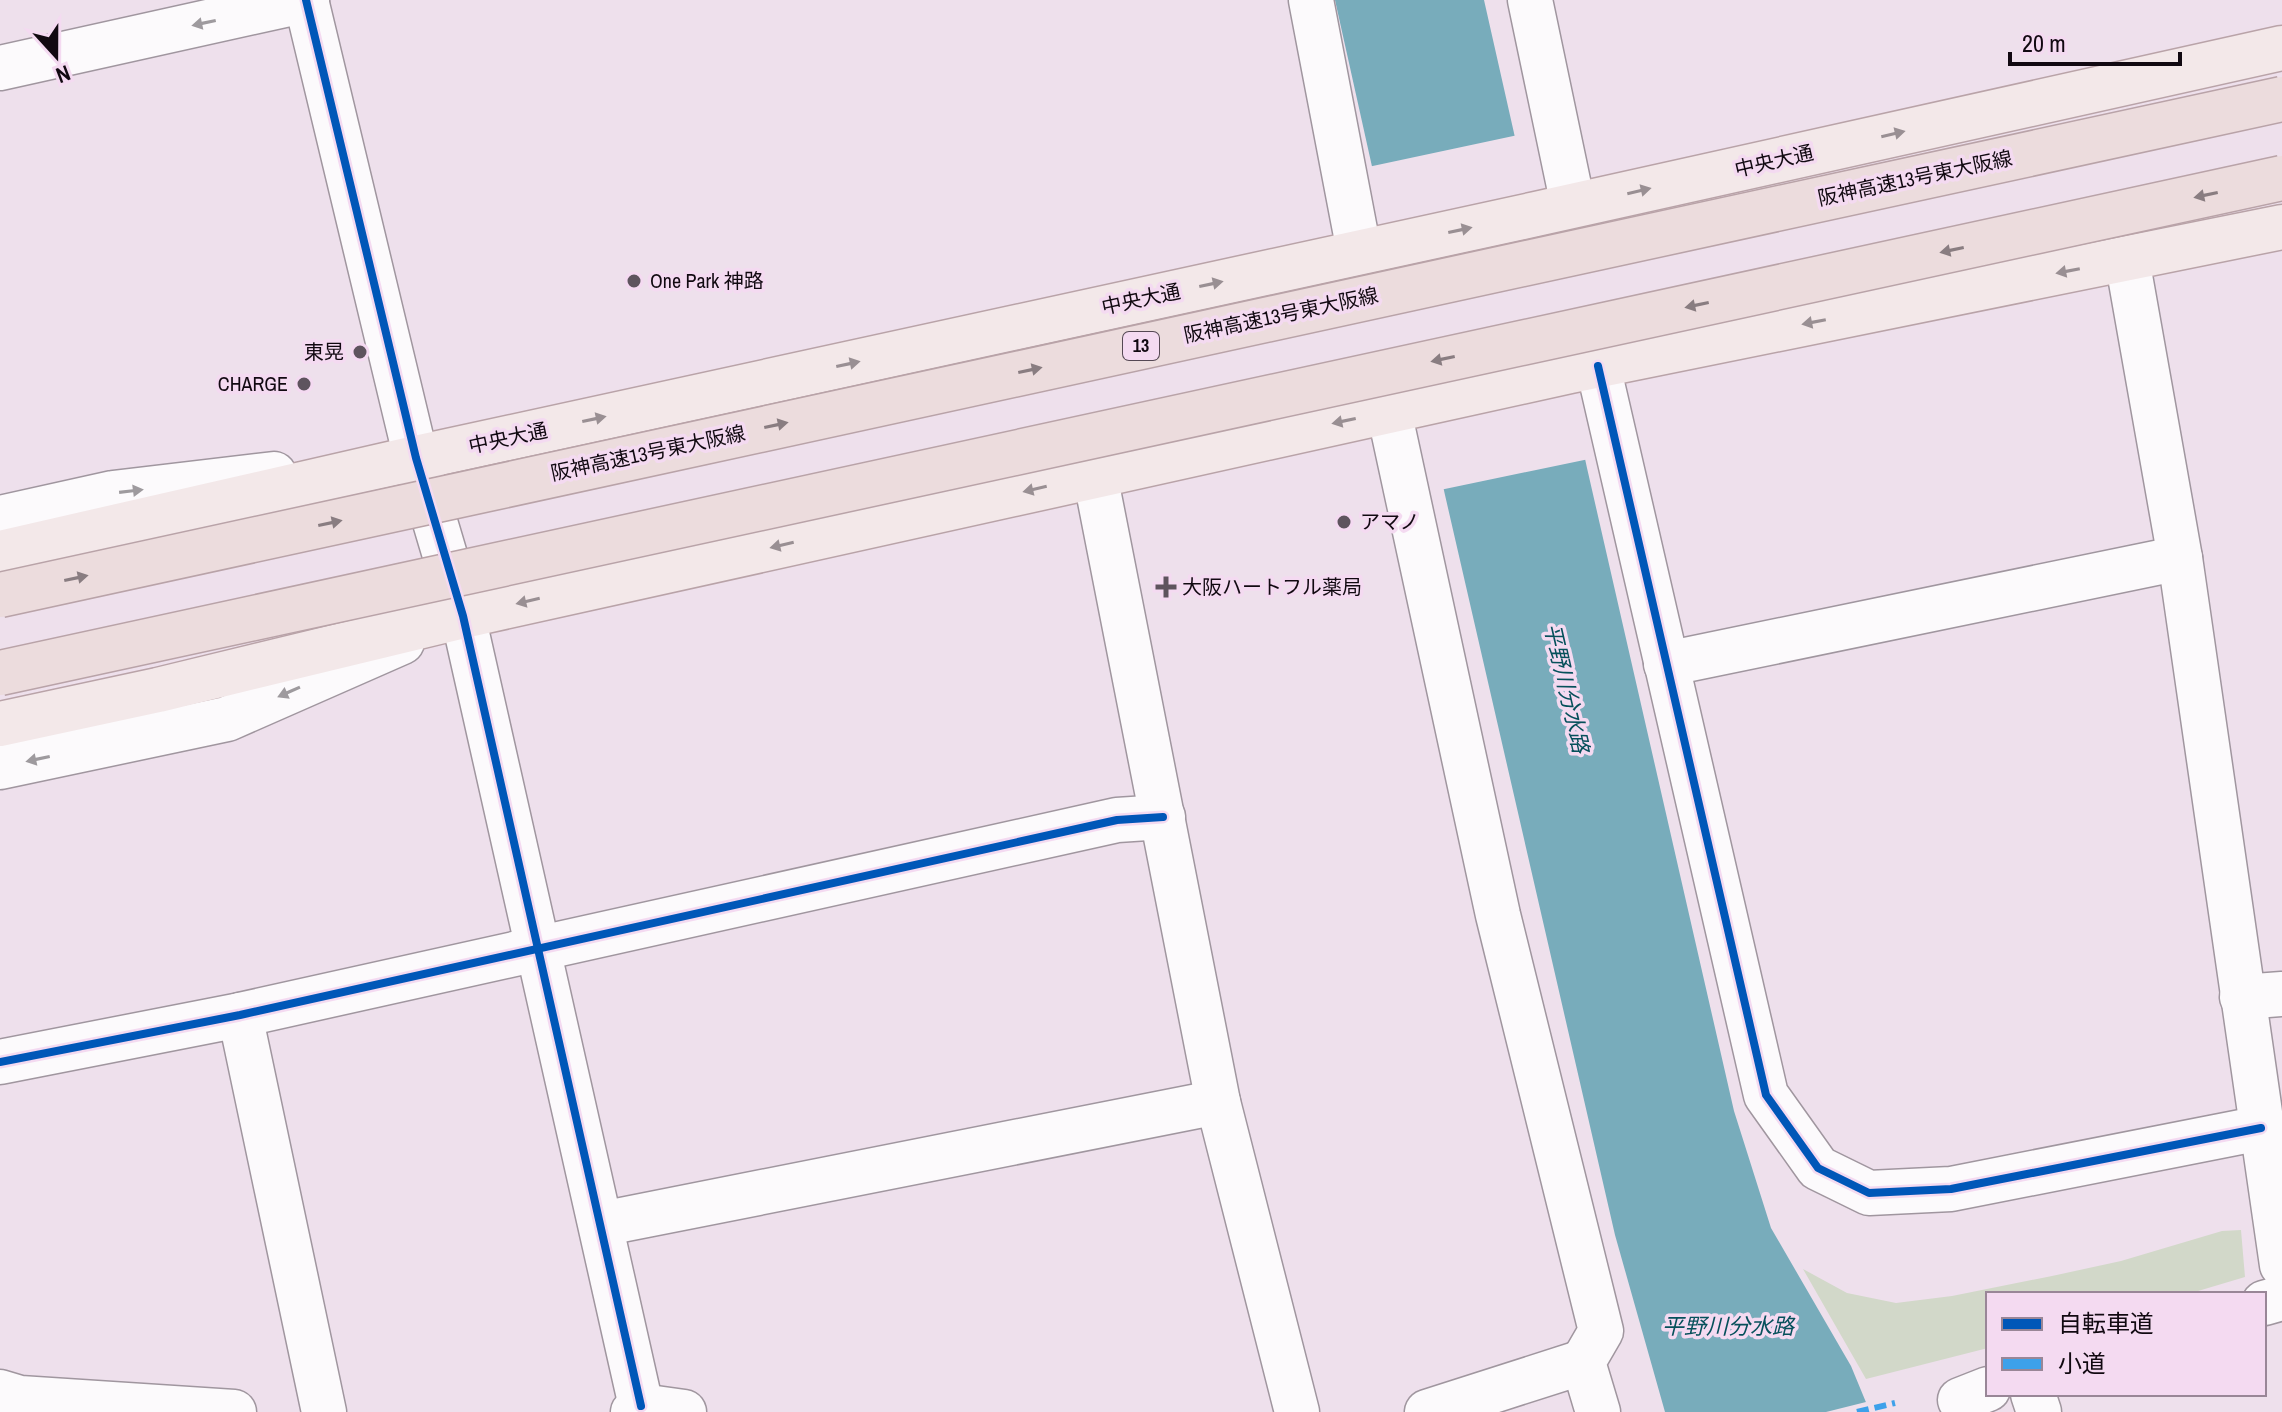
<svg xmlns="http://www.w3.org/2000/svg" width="2282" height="1412" font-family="'Archivo Narrow','Noto Sans JP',sans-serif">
  <rect width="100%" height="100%" fill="#eee0ec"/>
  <path fill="#d2d8c9" d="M2241,1230L2245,1277L2188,1294H1988V1348L1866,1379L1803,1269L1847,1293L1896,1303L1952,1296L2052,1276L2121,1261L2222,1231Z"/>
  <path fill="#78acbb" d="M1335,0H1484L1528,195L1587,468L1734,1111L1771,1228L1851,1366L1870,1412H1665L1615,1235L1445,495Z"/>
  <g fill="#eee0ec">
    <path d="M1518,135L1589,459L1440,490L1368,167Z"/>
    <path d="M1870,1401L1874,1412H1826Z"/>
  </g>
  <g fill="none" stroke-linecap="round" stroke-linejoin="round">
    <g stroke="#a0969f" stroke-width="47">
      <g id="minor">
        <path d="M306,0L416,458L463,616L641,1406"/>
        <path d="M1311,0L1359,251"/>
        <path d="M1530,0L1573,205"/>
        <path d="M0,68L307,0"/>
        <path d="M2127,259L2180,558L2282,1265"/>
        <path d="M1598,366L1766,1095L1818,1168L1869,1193L1951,1189L2261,1128"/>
        <path d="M1389,411L1498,915L1601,1331L1583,1362L1598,1412"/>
        <path d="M1095,475L1218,1102L1297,1412"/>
        <path d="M1666,664L2180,558"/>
        <path d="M2242,997L2282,994"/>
        <path d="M240,1015L324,1412"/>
        <path d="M0,1062L240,1015L1117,820L1163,817"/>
        <path d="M601,1224L1218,1102"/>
        <path d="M0,1392L20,1398L234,1412"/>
        <path d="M2033,1394L2039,1412"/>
        <path d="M633,1412L641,1406L684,1412"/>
        <path d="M1427,1412L1583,1362"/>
      </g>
    </g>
    <g stroke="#a0969f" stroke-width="47">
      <g id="tertiary">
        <path d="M0,518L113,493L274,474"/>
        <path d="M0,767L227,719L402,642"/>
        <path d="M2264,1303L2282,1298"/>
        <path d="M1960,1400L1988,1389"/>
      </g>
    </g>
    <g stroke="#b9a3a8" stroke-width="47">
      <g id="primary">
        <path d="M0,553L416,458L1536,214L2282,48"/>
        <path d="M0,724L158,690L463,616L1420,404L1570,371L2282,227"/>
      </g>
    </g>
    <use href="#minor" stroke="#fcfafc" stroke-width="44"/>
    <use href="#tertiary" stroke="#fcfafc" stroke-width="44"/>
    <use href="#primary" stroke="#f3e8e9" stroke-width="44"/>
    <g stroke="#b9a3a8" stroke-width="47" stroke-linecap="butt">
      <g id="motorway-bridge">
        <path d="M0,595L2282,99"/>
        <path d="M0,673L2282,178"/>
      </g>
    </g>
    <use href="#motorway-bridge" stroke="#ecdcdd" stroke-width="44"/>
    <path stroke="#3da1ea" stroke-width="6" stroke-dasharray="12 6" stroke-linecap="butt" d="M1857,1412L1895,1403"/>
    <g stroke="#f4daf1" stroke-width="13">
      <g id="cycleway">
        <path d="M306,0L416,458L463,616L641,1406"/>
        <path d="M1598,366L1766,1095L1818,1168L1869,1193L1951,1189L2261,1128"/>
        <path d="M0,1062L240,1015L1117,820L1163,817"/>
      </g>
    </g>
    <use href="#cycleway" stroke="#0057b8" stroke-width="8"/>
  </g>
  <defs><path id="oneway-solid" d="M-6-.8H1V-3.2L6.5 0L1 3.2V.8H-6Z" transform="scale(2)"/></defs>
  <g fill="#9e9a9e">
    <use href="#oneway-solid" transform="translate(204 23) rotate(168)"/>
    <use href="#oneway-solid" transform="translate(131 491) rotate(-7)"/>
    <use href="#oneway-solid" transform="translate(289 692) rotate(156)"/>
    <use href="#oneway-solid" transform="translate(38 759) rotate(168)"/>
  </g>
  <g fill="#998f93">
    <use href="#oneway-solid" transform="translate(1893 134) rotate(-13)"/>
    <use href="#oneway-solid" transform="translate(1639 191) rotate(-13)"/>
    <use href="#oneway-solid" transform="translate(1460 230) rotate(-12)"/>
    <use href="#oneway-solid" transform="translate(2068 271) rotate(169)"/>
    <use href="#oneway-solid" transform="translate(1211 284) rotate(-12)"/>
    <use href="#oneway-solid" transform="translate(1814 322) rotate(169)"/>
    <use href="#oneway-solid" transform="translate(848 364) rotate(-12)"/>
    <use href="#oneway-solid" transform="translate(594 419) rotate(-12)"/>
    <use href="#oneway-solid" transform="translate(1344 421) rotate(168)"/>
    <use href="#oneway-solid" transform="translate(1035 489) rotate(167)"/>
    <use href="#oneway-solid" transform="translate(782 545) rotate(167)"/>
    <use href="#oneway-solid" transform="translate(528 601) rotate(167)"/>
  </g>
  <g fill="#897d81">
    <use href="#oneway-solid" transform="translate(2206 195) rotate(168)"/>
    <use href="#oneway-solid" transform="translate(1952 250) rotate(168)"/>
    <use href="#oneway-solid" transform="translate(1697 305) rotate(168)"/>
    <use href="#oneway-solid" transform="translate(1443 359) rotate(168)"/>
    <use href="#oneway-solid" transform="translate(1030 370) rotate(-12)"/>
    <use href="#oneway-solid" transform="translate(776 425) rotate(-12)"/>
    <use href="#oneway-solid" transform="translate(330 523) rotate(-12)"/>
    <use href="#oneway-solid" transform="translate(76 578) rotate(-12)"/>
  </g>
  <g fill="#5e545e" stroke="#f4daf1" stroke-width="3">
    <circle cx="634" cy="281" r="8"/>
    <circle cx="360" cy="352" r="8"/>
    <circle cx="304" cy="384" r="8"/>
    <circle cx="1344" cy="522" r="8"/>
    <path d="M1162 575h8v8h8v8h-8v8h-8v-8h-8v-8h8z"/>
  </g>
  <g text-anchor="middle" stroke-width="7" stroke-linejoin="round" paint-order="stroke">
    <rect fill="#f4daf1" stroke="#554854" stroke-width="2" x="1123" y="332" width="36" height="28" rx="6"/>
    <g font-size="18" font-weight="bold" fill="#110911">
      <text x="1141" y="352">13</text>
    </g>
    <g font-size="20" fill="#110911" stroke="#f4daf1">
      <text transform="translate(1774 161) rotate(-13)" y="7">中央大通</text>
      <text transform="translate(1915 178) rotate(-12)" y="7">阪神高速13号東大阪線</text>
      <text transform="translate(1141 299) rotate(-12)" y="7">中央大通</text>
      <text transform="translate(1281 315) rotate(-12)" y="7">阪神高速13号東大阪線</text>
      <text transform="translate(508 438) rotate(-12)" y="7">中央大通</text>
      <text transform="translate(648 453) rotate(-12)" y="7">阪神高速13号東大阪線</text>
    </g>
    <g font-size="20" fill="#110911" stroke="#f4daf1" text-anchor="start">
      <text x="650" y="288">One Park 神路</text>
      <text x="344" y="359" text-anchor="end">東晃</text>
      <text x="288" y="391" text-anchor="end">CHARGE</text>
      <text x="1360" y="529">アマノ</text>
      <text x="1182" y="594">大阪ハートフル薬局</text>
    </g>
    <g font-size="22" font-style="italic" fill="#06505b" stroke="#f4daf1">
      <text transform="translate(1567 688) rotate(77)" y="8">平野川分水路</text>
      <text x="1728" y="1334">平野川分水路</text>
    </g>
  </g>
  <rect x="1986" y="1292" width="280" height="104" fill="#f4daf1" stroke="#998697" stroke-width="2"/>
  <rect x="2002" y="1318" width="40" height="12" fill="#0057b8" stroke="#998697" stroke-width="2"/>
  <text x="2058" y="1332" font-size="24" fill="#110911">自転車道</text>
  <rect x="2002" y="1358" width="40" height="12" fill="#3da1ea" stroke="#998697" stroke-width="2"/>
  <text x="2058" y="1372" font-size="24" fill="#110911">小道</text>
  <g transform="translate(56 56) rotate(159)" stroke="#f4daf1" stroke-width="6" paint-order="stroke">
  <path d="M0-6L14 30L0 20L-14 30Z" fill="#110911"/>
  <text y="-12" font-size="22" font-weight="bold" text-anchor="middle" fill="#110911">N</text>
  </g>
  <path d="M2010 52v12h170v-12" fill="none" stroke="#110911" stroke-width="4"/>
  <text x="2022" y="52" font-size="24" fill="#110911" stroke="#f4daf1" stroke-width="6" paint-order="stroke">20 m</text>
</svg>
